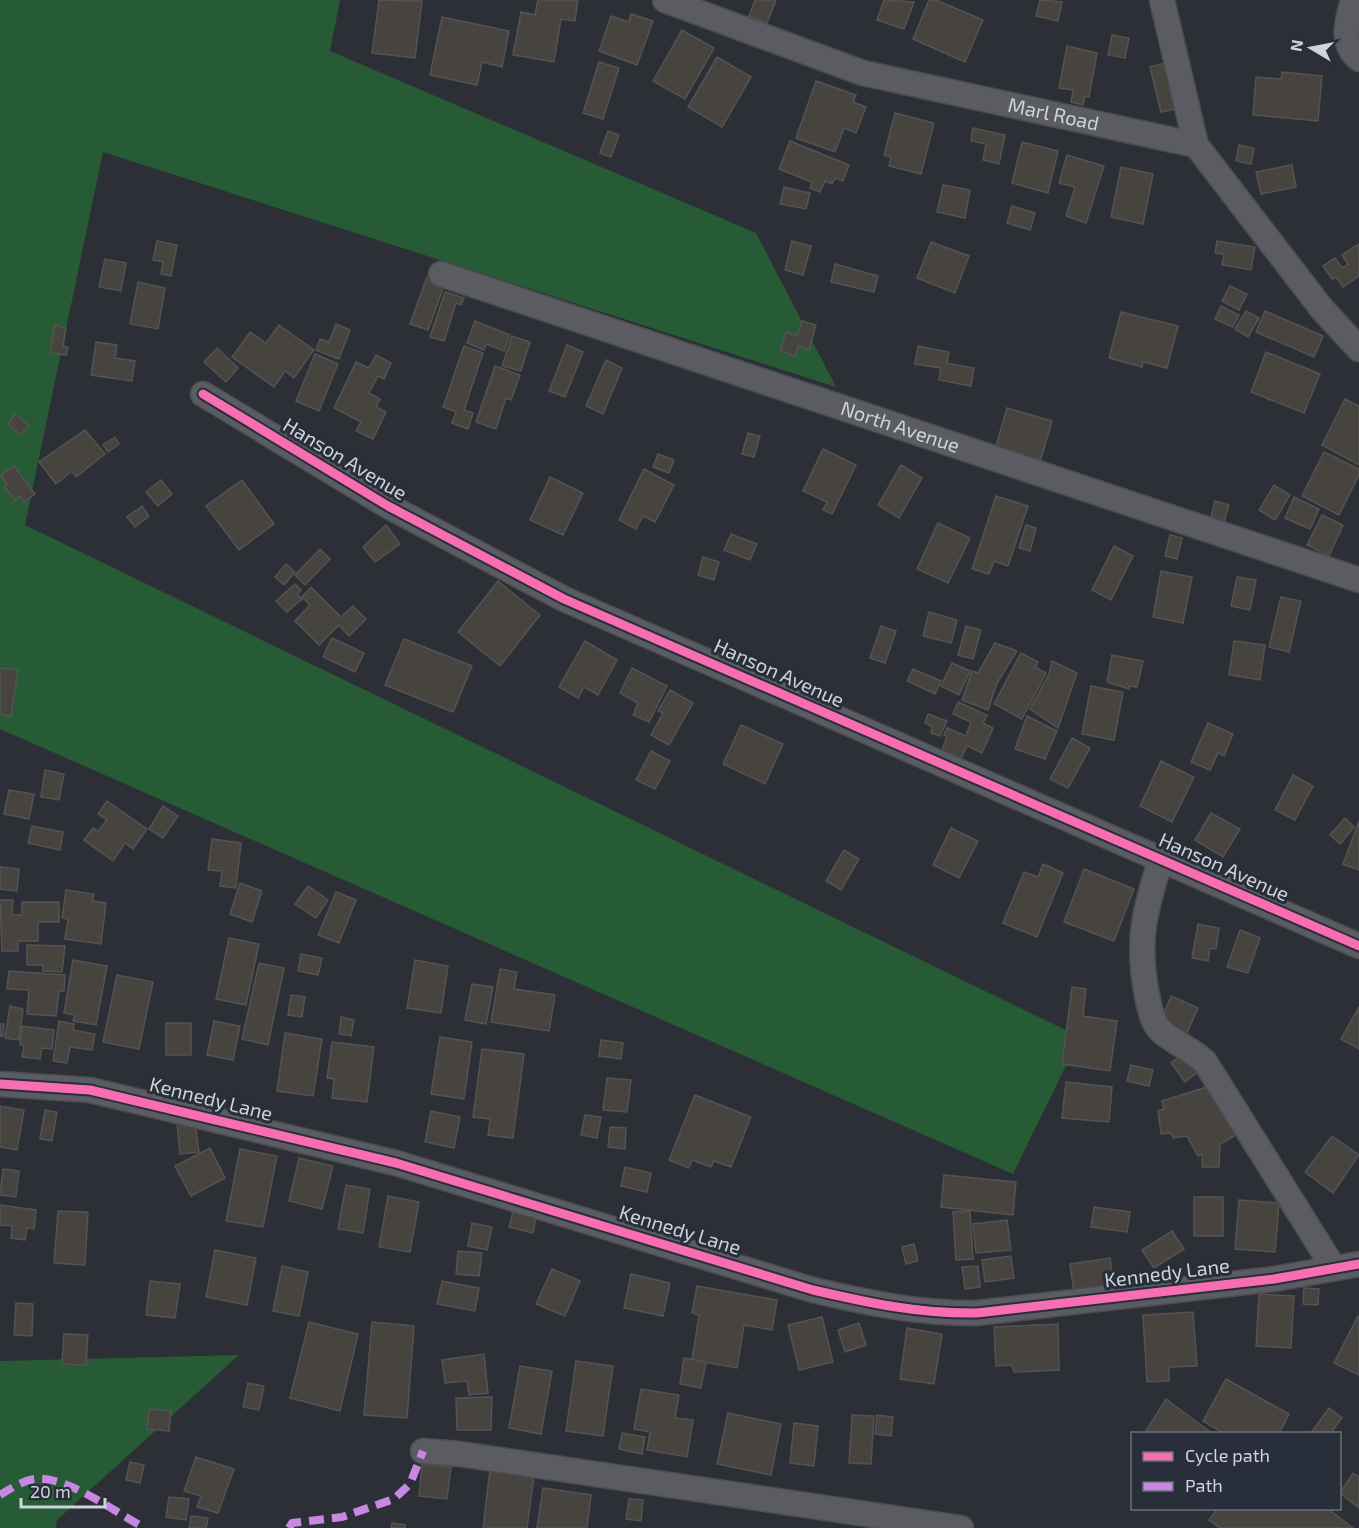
<svg xmlns="http://www.w3.org/2000/svg" width="1359" height="1528" font-family="'Exo 2',sans-serif">
  <rect width="100%" height="100%" fill="#2c2f36"/>
  <g fill="#265b35">
    <path d="M0,0H340L330,51L756,233L836,387L103,152L25,525L1080,1037L1013,1174L0,729Z"/>
    <path d="M239,1355L57,1520L56,1528H0V1361Z"/>
  </g>
  <g fill="#474440" stroke="#545354" stroke-width="1.5">
    <path d="M379,0L422,1L415,58L372,53Z"/>
    <path d="M538,0H578L575,21L561,19L554,62L513,55L521,12L535,15Z"/>
    <path d="M755,0H776L767,23L749,16Z"/>
    <path d="M884,0L914,2L904,29L877,20Z"/>
    <path d="M929,0H936L983,20L965,62L913,39Z"/>
    <path d="M1040,0L1062,2L1058,21L1036,16Z"/>
    <path d="M631,14L653,21L637,65L599,51L611,16L629,22Z"/>
    <path d="M442,17L509,31L502,67L482,62L477,85L430,75Z"/>
    <path d="M682,30L714,48L685,99L653,81Z"/>
    <path d="M1112,35L1129,38L1125,58L1108,55Z"/>
    <path d="M1067,46L1097,53L1089,97L1085,96L1083,105L1071,102L1073,90L1059,88Z"/>
    <path d="M717,57L751,77L722,127L688,107Z"/>
    <path d="M599,62L619,68L603,119L583,113Z"/>
    <path d="M1165,63L1176,109L1161,112L1150,67Z"/>
    <path d="M1282,72L1322,76L1318,121L1253,115L1256,77L1281,79Z"/>
    <path d="M816,81L856,95L853,102L866,107L856,133L844,128L835,152L796,138Z"/>
    <path d="M895,113L934,123L921,174L889,166L891,157L884,155Z"/>
    <path d="M973,128L1005,135L999,164L983,160L986,144L971,141Z"/>
    <path d="M608,131L619,135L611,157L600,153Z"/>
    <path d="M790,141L849,165L843,181L835,178L832,184L825,181L820,192L810,188L812,182L779,169Z"/>
    <path d="M1022,142L1058,151L1048,193L1012,183Z"/>
    <path d="M1239,145L1254,148L1251,164L1236,161Z"/>
    <path d="M1067,155L1104,166L1086,223L1066,216L1075,187L1059,183Z"/>
    <path d="M1292,165L1296,187L1261,194L1256,172Z"/>
    <path d="M1121,167L1153,174L1143,224L1111,217Z"/>
    <path d="M943,185L970,190L965,218L937,212Z"/>
    <path d="M784,187L810,193L806,209L780,204Z"/>
    <path d="M1012,206L1035,213L1030,230L1007,223Z"/>
    <path d="M157,241L177,245L171,276L161,274L163,262L153,260Z"/>
    <path d="M792,241L811,246L803,275L785,270Z"/>
    <path d="M1217,241L1255,247L1251,270L1222,265L1224,254L1215,253Z"/>
    <path d="M931,242L969,256L955,293L917,278Z"/>
    <path d="M1359,244V276L1343,287L1336,277L1332,279L1323,266L1335,258L1342,268L1348,264L1342,255Z"/>
    <path d="M105,259L126,263L121,291L99,287Z"/>
    <path d="M835,264L878,276L874,292L831,282Z"/>
    <path d="M427,277L445,283L428,330L410,324Z"/>
    <path d="M138,282L165,288L158,329L130,324Z"/>
    <path d="M1230,286L1247,294L1239,310L1222,301Z"/>
    <path d="M445,292L464,298L461,305L456,303L444,341L430,337Z"/>
    <path d="M1221,306L1239,315L1233,327L1215,319Z"/>
    <path d="M1246,311L1259,318L1248,337L1235,329Z"/>
    <path d="M1265,311L1323,336L1314,357L1256,332Z"/>
    <path d="M1121,312L1178,326L1167,368L1143,362L1142,367L1109,358Z"/>
    <path d="M475,321L510,335L504,351L486,344L484,350L467,343Z"/>
    <path d="M802,321L816,325L809,350L798,346L795,356L780,351L786,332L797,336Z"/>
    <path d="M336,324L350,330L339,359L316,350L320,339L329,342Z"/>
    <path d="M55,325L66,328L63,346L68,347L66,355L50,353Z"/>
    <path d="M279,325L314,350L294,378L285,371L274,387L232,357L250,332L266,343Z"/>
    <path d="M512,336L530,342L521,371L502,366Z"/>
    <path d="M96,342L117,345L115,358L135,361L132,381L91,375Z"/>
    <path d="M567,345L583,352L565,397L549,391Z"/>
    <path d="M464,346L483,353L464,410L473,413L468,429L452,423L456,412L443,407Z"/>
    <path d="M918,346L949,352L947,363L974,368L971,386L939,380L941,368L915,364Z"/>
    <path d="M217,348L238,368L226,382L204,362Z"/>
    <path d="M1266,352L1320,374L1304,413L1251,392Z"/>
    <path d="M315,354L338,364L319,411L296,401Z"/>
    <path d="M376,355L391,363L384,379L378,376L369,393L380,399L376,407L386,412L373,439L356,431L361,422L334,408L356,362L369,368Z"/>
    <path d="M606,360L622,368L603,414L586,406Z"/>
    <path d="M495,366L520,375L511,400L506,398L496,429L476,422Z"/>
    <path d="M1345,399L1359,406V465L1322,445Z"/>
    <path d="M1007,408L1052,421L1038,469L993,456Z"/>
    <path d="M15,414L29,426L21,435L8,424Z"/>
    <path d="M85,430L105,454L76,477L72,471L56,484L39,462Z"/>
    <path d="M748,433L760,436L754,457L742,454Z"/>
    <path d="M115,437L119,444L108,452L103,445Z"/>
    <path d="M823,449L856,465L832,514L823,510L827,502L803,491Z"/>
    <path d="M1324,452L1359,469V475L1339,515L1302,496Z"/>
    <path d="M658,454L674,460L669,473L653,467Z"/>
    <path d="M901,465L922,478L899,518L878,505Z"/>
    <path d="M14,466L35,494L24,502L20,496L15,500L4,486L7,484L1,475Z"/>
    <path d="M644,469L674,485L655,522L643,516L636,529L619,520Z"/>
    <path d="M550,477L583,493L563,535L530,520Z"/>
    <path d="M161,480L172,494L158,506L146,492Z"/>
    <path d="M242,480L274,524L239,550L206,506Z"/>
    <path d="M1274,485L1290,495L1275,520L1259,510Z"/>
    <path d="M996,496L1028,506L1008,566L994,561L989,574L972,569Z"/>
    <path d="M1294,497L1319,509L1310,529L1285,518Z"/>
    <path d="M1215,501L1229,505L1222,529L1209,525Z"/>
    <path d="M142,506L149,516L135,527L127,517Z"/>
    <path d="M1322,515L1343,525L1329,556L1307,545Z"/>
    <path d="M938,523L970,538L948,583L917,569Z"/>
    <path d="M386,525L400,544L375,562L363,547Z"/>
    <path d="M1026,525L1036,528L1030,551L1019,548Z"/>
    <path d="M731,534L757,544L750,560L724,550Z"/>
    <path d="M1170,535L1182,538L1177,559L1165,556Z"/>
    <path d="M1114,546L1133,556L1111,600L1092,590Z"/>
    <path d="M320,549L330,559L305,585L295,575Z"/>
    <path d="M703,557L719,562L714,580L698,575Z"/>
    <path d="M286,564L295,572L284,585L275,577Z"/>
    <path d="M1161,571L1192,577L1183,623L1153,617Z"/>
    <path d="M1237,577L1256,580L1250,610L1231,606Z"/>
    <path d="M498,581L540,615L500,666L458,632Z"/>
    <path d="M295,584L301,590L297,594L302,599L287,612L276,601Z"/>
    <path d="M311,587L341,617L353,606L366,619L349,636L339,625L319,645L295,621L310,605L302,597Z"/>
    <path d="M1281,597L1301,601L1289,652L1269,647Z"/>
    <path d="M929,612L957,620L951,643L923,636Z"/>
    <path d="M881,626L896,631L885,663L870,658Z"/>
    <path d="M966,626L981,630L973,659L958,655Z"/>
    <path d="M332,638L364,653L355,672L323,657Z"/>
    <path d="M404,639L472,666L453,712L385,685Z"/>
    <path d="M585,641L617,660L598,695L584,687L578,698L559,687Z"/>
    <path d="M1234,641L1265,645L1260,680L1229,675Z"/>
    <path d="M995,643L1017,651L997,683L988,710L962,700L972,671L978,673Z"/>
    <path d="M1021,653L1038,662L1035,667L1046,673L1022,719L994,704Z"/>
    <path d="M1112,655L1143,661L1137,687L1129,686V689L1107,682Z"/>
    <path d="M1052,661L1077,673L1058,728L1030,709L1049,674Z"/>
    <path d="M952,663L970,671L959,695L941,686Z"/>
    <path d="M0,668L18,670L11,716L0,714Z"/>
    <path d="M632,668L667,686L649,722L633,715L638,703L620,693Z"/>
    <path d="M913,669L941,681L935,694L907,681Z"/>
    <path d="M1091,686L1123,692L1114,740L1082,734Z"/>
    <path d="M670,690L693,703L669,745L651,735L663,713L658,711Z"/>
    <path d="M958,702L987,715L983,723L993,728L982,753L967,746L960,760L941,752L947,737L944,735L947,728L966,736L971,722L953,714Z"/>
    <path d="M928,714L947,721L940,736L931,733L932,727L925,723Z"/>
    <path d="M1027,716L1057,731L1045,759L1015,749Z"/>
    <path d="M1208,723L1233,734L1224,756L1218,753L1210,770L1191,762Z"/>
    <path d="M741,725L783,744L765,784L723,764Z"/>
    <path d="M1072,738L1090,748L1068,788L1050,779Z"/>
    <path d="M651,751L670,761L655,789L636,780Z"/>
    <path d="M1161,761L1194,777L1172,822L1140,806Z"/>
    <path d="M45,770L64,774L59,800L41,797Z"/>
    <path d="M1293,775L1313,786L1295,820L1275,810Z"/>
    <path d="M9,790L34,794L29,819L4,814Z"/>
    <path d="M107,801L147,829L133,849L125,843L113,861L84,840L93,828L98,831L107,820L98,814Z"/>
    <path d="M163,806L178,816L163,838L149,829Z"/>
    <path d="M1211,813L1240,829L1223,857L1195,840Z"/>
    <path d="M1345,818L1354,827L1340,844L1330,835Z"/>
    <path d="M1359,821V870L1343,864Z"/>
    <path d="M32,826L63,832L60,850L28,843Z"/>
    <path d="M951,828L978,841L959,878L933,865Z"/>
    <path d="M212,839L241,843L236,888L220,886L222,871L208,870Z"/>
    <path d="M844,850L859,859L841,890L826,881Z"/>
    <path d="M1043,864L1063,873L1037,937L1003,923L1024,872L1038,877Z"/>
    <path d="M0,867L19,869L17,891L0,889Z"/>
    <path d="M1084,869L1134,889L1114,941L1064,922Z"/>
    <path d="M240,883L262,891L252,922L230,914Z"/>
    <path d="M308,886L328,900L316,918L295,904Z"/>
    <path d="M66,890L94,894L92,901L106,903L101,944L65,939L68,919L62,918Z"/>
    <path d="M336,892L356,900L339,943L318,935Z"/>
    <path d="M0,900H13L12,915H22V902H59V922H38V941H18V951H2Z"/>
    <path d="M1198,924L1219,928L1216,949L1210,948L1208,961L1192,958Z"/>
    <path d="M1240,930L1260,938L1248,973L1227,967Z"/>
    <path d="M229,938L259,944L246,1005L216,999Z"/>
    <path d="M27,945L65,946L62,972L43,971V965H27Z"/>
    <path d="M301,954L322,958L318,975L298,971Z"/>
    <path d="M73,960L107,966L96,1025L73,1021L75,1015L64,1013Z"/>
    <path d="M415,960L448,966L441,1013L407,1008Z"/>
    <path d="M259,963L284,968L268,1045L242,1039Z"/>
    <path d="M500,969L517,972L514,989L555,995L549,1031L491,1022Z"/>
    <path d="M9,971L65,975L64,991H59L56,1016L27,1014L29,990L7,989Z"/>
    <path d="M117,975L153,982L139,1049L103,1042Z"/>
    <path d="M472,984L493,987L486,1024L465,1020Z"/>
    <path d="M1072,987L1086,989L1083,1016L1117,1021L1110,1071L1062,1064Z"/>
    <path d="M291,995L305,997L302,1017L288,1015Z"/>
    <path d="M1171,996L1198,1008L1186,1035L1160,1023Z"/>
    <path d="M10,1006L23,1009L19,1040L5,1038Z"/>
    <path d="M1359,1007V1049L1341,1039Z"/>
    <path d="M341,1017L354,1020L351,1036L339,1034Z"/>
    <path d="M59,1021L74,1024L73,1030L95,1034L92,1050L70,1047L67,1063L53,1061Z"/>
    <path d="M214,1021L240,1026L233,1060L207,1055Z"/>
    <rect x="166" y="1023" width="25" height="32"/>
    <path d="M0,1024H4L3,1036H0Z"/>
    <path d="M22,1026L54,1030L52,1049L42,1048L40,1059L22,1057L24,1046L20,1045Z"/>
    <path d="M285,1033L322,1039L313,1096L277,1091Z"/>
    <path d="M440,1037L472,1042L464,1099L431,1094Z"/>
    <path d="M601,1040L623,1043L621,1059L599,1056Z"/>
    <path d="M332,1042L374,1047L367,1102L332,1098L334,1079L327,1078Z"/>
    <path d="M482,1049L524,1054L513,1138L488,1135L490,1119L473,1117Z"/>
    <path d="M1185,1052L1199,1071L1185,1082L1171,1063Z"/>
    <path d="M1131,1065L1153,1070L1149,1086L1127,1081Z"/>
    <path d="M607,1078L631,1080L627,1112L603,1110Z"/>
    <path d="M1066,1082L1112,1087L1109,1122L1062,1118Z"/>
    <path d="M1210,1086L1238,1134L1220,1144L1219,1167H1202V1154L1198,1156L1187,1136L1173,1138L1171,1133L1161,1134L1158,1111L1164,1109L1162,1101Z"/>
    <path d="M695,1095L751,1117L731,1167L714,1161L711,1167L692,1160L689,1168L669,1160Z"/>
    <path d="M0,1106L24,1110L17,1150L0,1147Z"/>
    <path d="M45,1110L57,1112L52,1141L40,1139Z"/>
    <path d="M431,1111L460,1117L454,1148L425,1142Z"/>
    <path d="M585,1115L601,1117L597,1138L581,1135Z"/>
    <path d="M195,1122L199,1152L180,1154L177,1124Z"/>
    <path d="M610,1127L626,1128L625,1149L608,1147Z"/>
    <path d="M1332,1136L1359,1155L1333,1193L1305,1172Z"/>
    <path d="M210,1148L225,1178L191,1196L175,1166Z"/>
    <path d="M240,1149L277,1156L263,1227L226,1221Z"/>
    <path d="M299,1158L333,1166L322,1209L289,1201Z"/>
    <path d="M625,1167L651,1173L647,1192L621,1186Z"/>
    <path d="M3,1169L19,1171L16,1197L0,1195Z"/>
    <path d="M944,1175L1016,1182L1013,1215L941,1207Z"/>
    <path d="M346,1185L370,1189L363,1233L338,1229Z"/>
    <path d="M388,1196L419,1202L410,1252L379,1247Z"/>
    <rect x="1194" y="1197" width="29" height="39"/>
    <path d="M1239,1200L1279,1203L1275,1252L1235,1249Z"/>
    <path d="M0,1205L36,1210L34,1229L27,1228L25,1240L11,1238L12,1226L0,1225Z"/>
    <path d="M1094,1207L1130,1212L1127,1232L1091,1227Z"/>
    <path d="M514,1208L537,1213L533,1233L509,1227Z"/>
    <path d="M58,1211L88,1212L85,1265L54,1263Z"/>
    <path d="M970,1211L973,1259L956,1260L953,1212Z"/>
    <path d="M1007,1220L1011,1250L976,1253L973,1224Z"/>
    <path d="M472,1223L492,1227L487,1250L468,1246Z"/>
    <path d="M1172,1231L1184,1249L1154,1268L1142,1250Z"/>
    <path d="M914,1244L918,1261L906,1264L902,1247Z"/>
    <path d="M215,1250L256,1258L247,1305L206,1297Z"/>
    <path d="M458,1251L482,1253L479,1276L456,1274Z"/>
    <path d="M1011,1256L1014,1278L985,1282L982,1260Z"/>
    <path d="M1110,1258L1114,1287L1074,1293L1070,1264Z"/>
    <path d="M282,1266L308,1272L299,1316L273,1311Z"/>
    <path d="M978,1266L980,1287L965,1289L962,1267Z"/>
    <path d="M552,1269L580,1281L565,1316L536,1304Z"/>
    <path d="M631,1274L670,1283L663,1316L624,1308Z"/>
    <path d="M150,1281L180,1284L175,1318L146,1315Z"/>
    <path d="M442,1281L479,1288L475,1311L437,1304Z"/>
    <path d="M697,1286L777,1300L772,1330L744,1325L737,1368L692,1360L699,1315L692,1313Z"/>
    <path d="M1304,1288L1319,1289L1318,1305L1303,1304Z"/>
    <path d="M1259,1294L1294,1296L1291,1348L1256,1346Z"/>
    <path d="M16,1303L33,1304L32,1336L14,1335Z"/>
    <path d="M1193,1312L1197,1366L1169,1367V1381L1147,1382L1143,1315Z"/>
    <path d="M1358,1316L1359,1317V1375L1334,1363Z"/>
    <path d="M822,1317L833,1362L799,1370L788,1325Z"/>
    <path d="M309,1322L358,1334L340,1411L290,1398Z"/>
    <path d="M372,1322L414,1326L407,1418L364,1415Z"/>
    <path d="M859,1323L866,1345L845,1352L838,1330Z"/>
    <path d="M1058,1324L1059,1370L1014,1372L1012,1365L996,1366L994,1327Z"/>
    <path d="M907,1328L942,1334L934,1384L900,1379Z"/>
    <path d="M64,1334L88,1335L86,1365L62,1364Z"/>
    <path d="M484,1354L488,1393L469,1395L467,1381L445,1383L442,1360Z"/>
    <path d="M684,1358L706,1362L701,1388L680,1384Z"/>
    <path d="M576,1361L613,1366L603,1436L566,1431Z"/>
    <path d="M520,1366L552,1371L541,1434L509,1428Z"/>
    <path d="M1226,1379L1289,1414L1279,1434H1225L1203,1421Z"/>
    <path d="M248,1383L264,1386L259,1410L243,1407Z"/>
    <path d="M641,1389L679,1395L675,1418L693,1420L687,1457L647,1450L650,1432L634,1429Z"/>
    <path d="M492,1397L491,1430H457L456,1398Z"/>
    <path d="M1166,1399L1213,1434H1144Z"/>
    <path d="M1329,1408L1342,1418L1330,1434H1310Z"/>
    <path d="M149,1409L171,1411L169,1431L147,1429Z"/>
    <path d="M728,1413L781,1424L771,1475L717,1464Z"/>
    <path d="M852,1415L874,1416L871,1464L849,1463Z"/>
    <path d="M877,1415L893,1417L891,1436L875,1434Z"/>
    <path d="M794,1423L818,1426L814,1466L790,1463Z"/>
    <path d="M622,1433L645,1437L642,1454L619,1449Z"/>
    <path d="M196,1457L234,1469L218,1513L197,1507L201,1496L184,1491Z"/>
    <path d="M130,1462L144,1465L140,1483L126,1480Z"/>
    <path d="M422,1464L451,1467L447,1499L419,1496Z"/>
    <path d="M490,1470L534,1476L527,1528H483Z"/>
    <path d="M1353,1473L1359,1477V1508L1340,1493Z"/>
    <path d="M543,1488L591,1495L587,1528H537Z"/>
    <path d="M169,1497L189,1499L186,1520L166,1517Z"/>
    <path d="M629,1499L643,1500L641,1521L626,1519Z"/>
    <path d="M1218,1508H1327L1353,1528H1220L1209,1520Z"/>
    <path d="M191,1516L208,1518L206,1528H189Z"/>
    <path d="M392,1523L405,1525V1528H391Z"/>
  </g>
  <g fill="none" stroke-linecap="round" stroke-linejoin="round">
    <g stroke="#4a4c52" stroke-width="27">
      <g id="minor">
        <path id="s1" d="M665,0L863,73L1196,145L1322,309L1359,349"/>
        <path d="M1162,0L1196,145"/>
        <path d="M1353,0C1347,22 1340,43 1359,59"/>
        <path id="s2" d="M441,274L1359,580"/>
        <path d="M203,394L388,506L564,599L1359,946"/>
        <path d="M1161,858C1145,911 1136,940 1147,995C1149,1006 1152,1022 1160,1030C1169,1040 1192,1049 1205,1062L1333,1267"/>
        <path d="M0,1084L90,1090L396,1163L813,1290C869,1303 920,1314 977,1313L1274,1279L1359,1264"/>
        <path d="M423,1451L460,1454L961,1528"/>
      </g>
    </g>
    <use href="#minor" stroke="#5a5c61" stroke-width="24"/>
    <g stroke="#c787e3" stroke-width="8" stroke-dasharray="15 8" stroke-linecap="butt">
      <path d="M0,1495C10,1489 22,1481 34,1479C67,1475 116,1513 145,1528"/>
      <path d="M289,1528L292,1523L342,1517L394,1499L410,1484L423,1451"/>
    </g>
    <g stroke="#282e3a" stroke-width="13">
      <g id="cycleway">
        <path d="M203,394L388,506L564,599L1359,946"/>
        <path d="M0,1084L90,1090L396,1163L813,1290C869,1303 920,1314 977,1313L1274,1279L1359,1264"/>
      </g>
    </g>
    <use href="#cycleway" stroke="#f96db3" stroke-width="9"/>
  </g>
  <g text-anchor="middle" stroke-width="6" stroke-linejoin="round" paint-order="stroke">
    <g font-size="20" fill="#cfd3db" stroke="#282e3a">
      <text dy="7" stroke="none"><textPath href="#s1" startOffset="406">Marl Road</textPath></text>
      <text dy="7" stroke="none"><textPath href="#s2" startOffset="484">North Avenue</textPath></text>
      <text transform="translate(345 459) rotate(31)" y="7">Hanson Avenue</text>
      <text transform="translate(779 673) rotate(24)" y="7">Hanson Avenue</text>
      <text transform="translate(1224 867) rotate(24)" y="7">Hanson Avenue</text>
      <text transform="translate(211 1099) rotate(14)" y="7">Kennedy Lane</text>
      <text transform="translate(680 1230) rotate(17)" y="7">Kennedy Lane</text>
      <text transform="translate(1167 1273) rotate(-7)" y="7">Kennedy Lane</text>
    </g>
  </g>
  <rect x="1131" y="1432" width="210" height="78" fill="#282e3a" stroke="#6b707a" stroke-width="1.5"/>
  <rect x="1143" y="1452" width="30" height="9" fill="#f96db3" stroke="#6b707a" stroke-width="1.5"/>
  <text x="1185" y="1462" font-size="18" fill="#cfd3db">Cycle path</text>
  <rect x="1143" y="1482" width="30" height="9" fill="#c787e3" stroke="#6b707a" stroke-width="1.5"/>
  <text x="1185" y="1492" font-size="18" fill="#cfd3db">Path</text>
  <g transform="translate(1311 48) rotate(280)" stroke="#282e3a" stroke-width="4.5" paint-order="stroke">
  <path d="M0-4.5L10 22L0 15L-10 22Z" fill="#cfd3db"/>
  <text y="-9" font-size="16" font-weight="bold" text-anchor="middle" fill="#cfd3db">N</text>
  </g>
  <path d="M21 1498v9h84v-9" fill="none" stroke="#cfd3db" stroke-width="3"/>
  <text x="30" y="1498" font-size="18" fill="#cfd3db" stroke="#282e3a" stroke-width="4.5" paint-order="stroke">20 m</text>
</svg>
